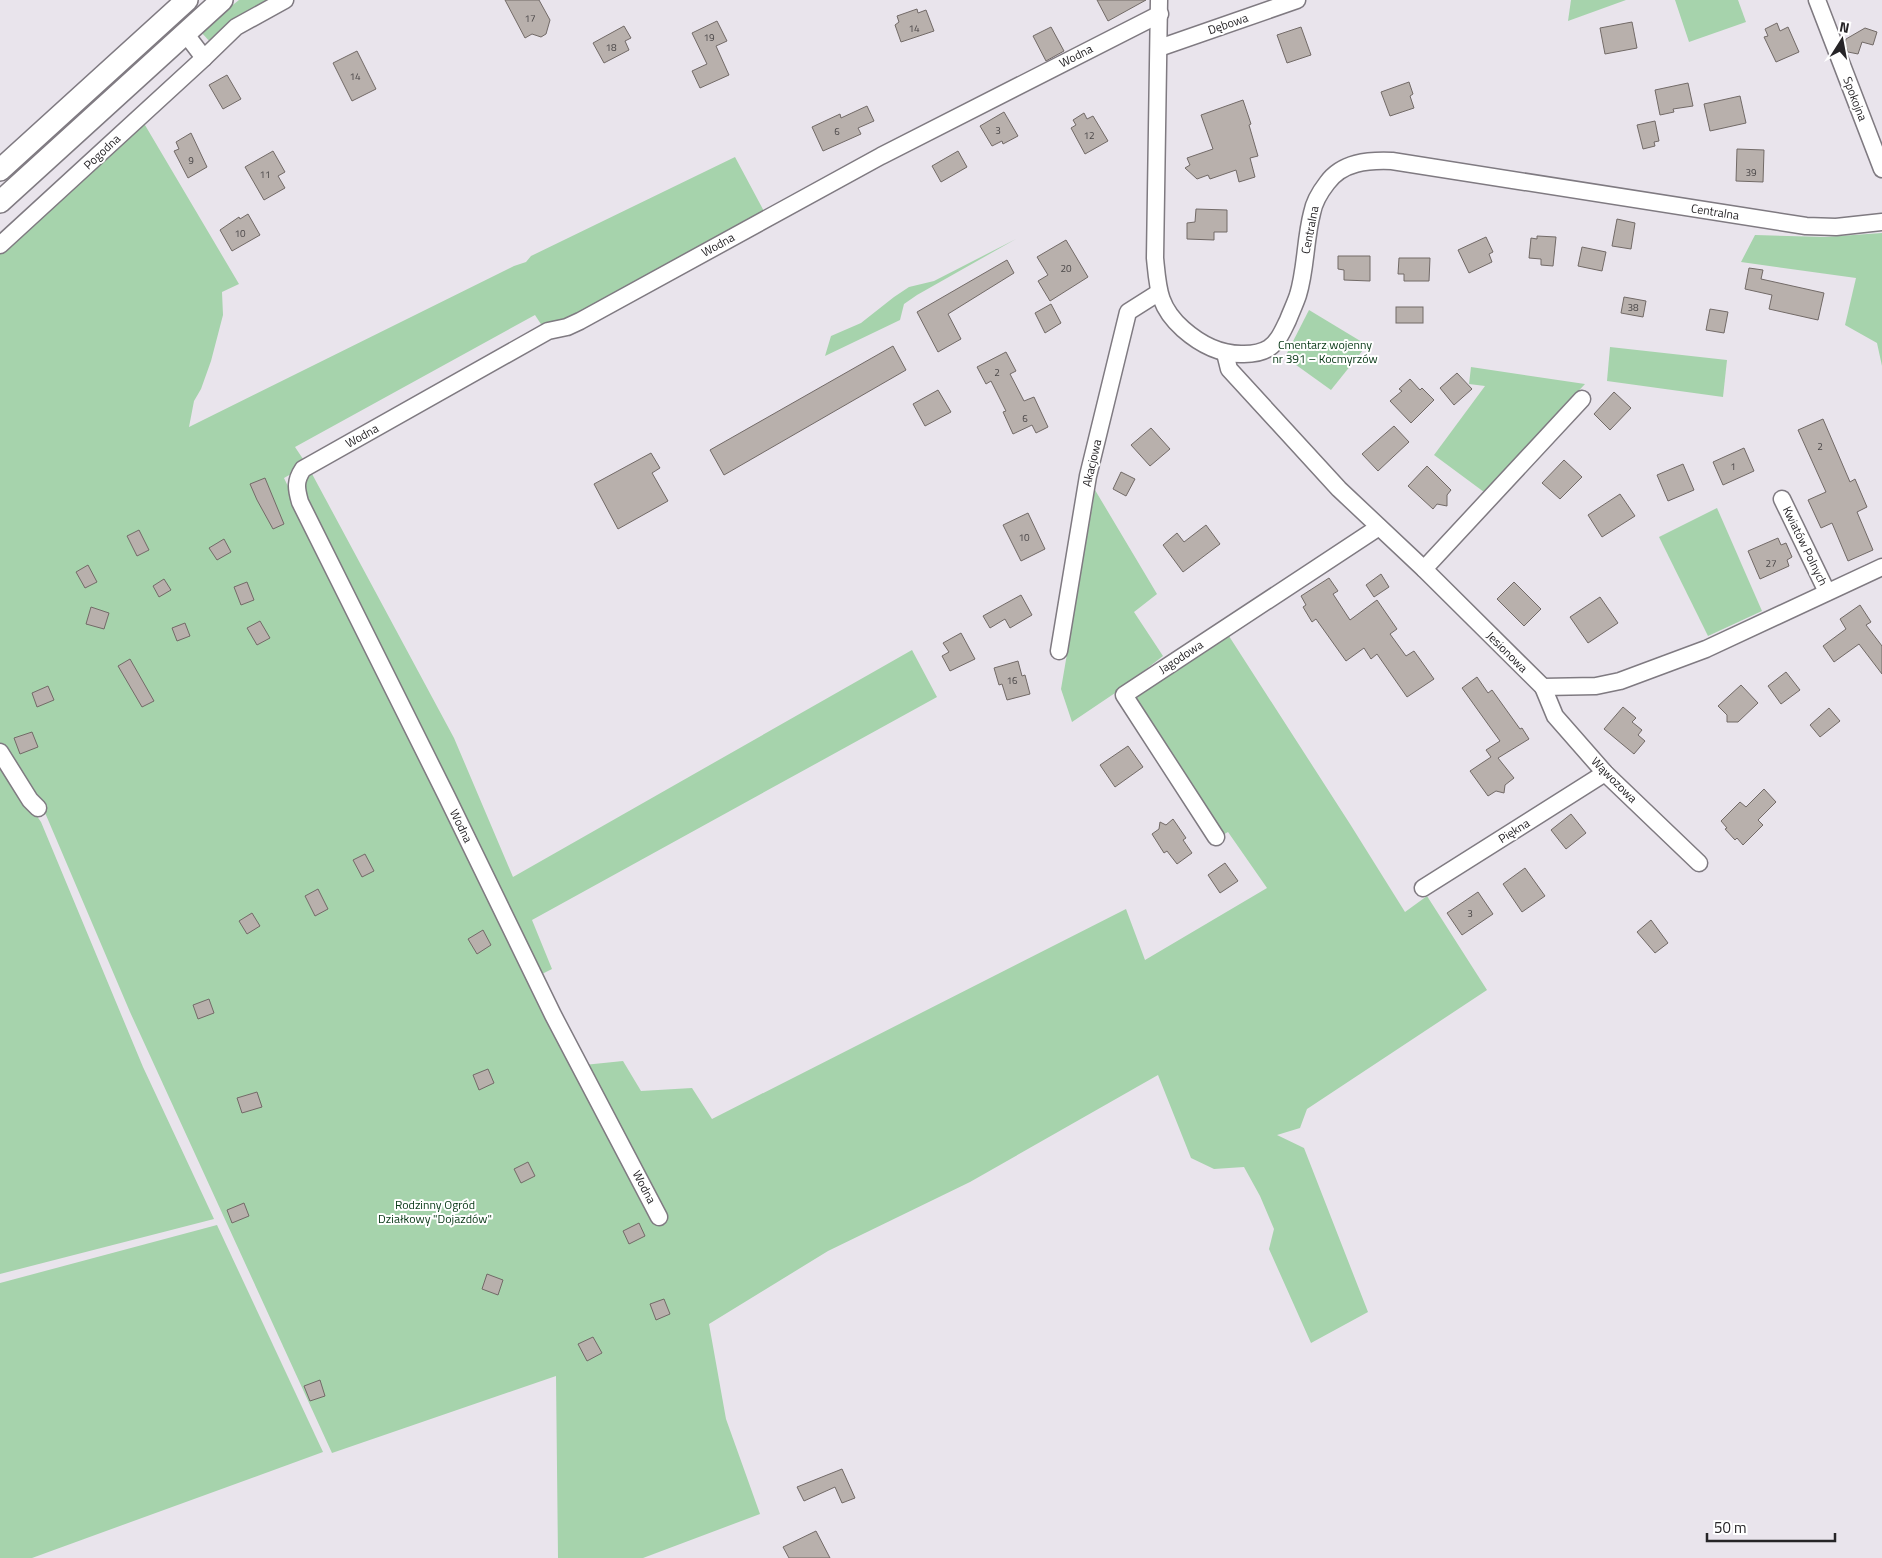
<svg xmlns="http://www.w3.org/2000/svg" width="1882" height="1558" font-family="'Titillium Web',sans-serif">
  <rect width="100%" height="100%" fill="#e9e4ec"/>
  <g fill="#a6d3ac">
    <path d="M239,0H277L212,44L200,31Z"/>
    <path d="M1571,0H1626L1568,21Z"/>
    <path d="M1675,0H1738L1746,22L1689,42Z"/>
    <path d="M142,120L239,284L222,292L223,315L211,361L201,389L194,401L189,427L514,266L526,262L531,256L735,157L766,215L548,335L535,315L295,447L307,465L284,478L356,629L584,1065L623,1061L641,1091L692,1088L712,1119L1126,909L1145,960L1267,888L1228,832L1221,836L1134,695L1227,633L1350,824L1405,912L1427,896L1487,990L1307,1109L1300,1128L1277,1135L1304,1148L1368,1312L1311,1343L1269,1249L1274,1229L1260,1196L1244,1167L1214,1169L1191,1158L1158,1075L970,1182L828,1251L709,1324L726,1419L760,1514L643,1558H558L556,1376L332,1453L130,1012L46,815L0,743V251Z"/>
    <path d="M1882,233V366L1877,343L1845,325L1856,278L1741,262L1755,235L1825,237Z"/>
    <path d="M1016,239L917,295L904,304L900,320L825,356L831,336L861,323L894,297L909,287L934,281Z"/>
    <path d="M1309,310L1367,345L1331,390L1285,357Z"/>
    <path d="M1610,347L1727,360L1723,397L1607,381Z"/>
    <path d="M1471,367L1585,384L1484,492L1434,455L1485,386L1469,384Z"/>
    <path d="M311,472L454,738L513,877L912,650L937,697L532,920L552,969L540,975L302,492L305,479Z"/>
    <path d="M1095,490L1157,594L1134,612L1163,656L1118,691L1072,722L1061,689Z"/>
    <path d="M1717,508L1762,611L1708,636L1659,537Z"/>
    <path d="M0,763L41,822L143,1067L214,1219L0,1274Z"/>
    <path d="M217,1225L323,1452L32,1558H0V1283Z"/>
  </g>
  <g fill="#b8b0ac" stroke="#726a67">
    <path d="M505,0H539L550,20L546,34L541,37L532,34L525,38Z"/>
    <path d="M1097,0H1146L1108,21Z"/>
    <path d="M917,9L918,13L926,10L934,31L901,42L895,25L899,22L897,16Z"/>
    <path d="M717,21L727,41L716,46L729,75L700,88L692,71L707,64L692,33Z"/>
    <path d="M1632,22L1637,48L1605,54L1600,28Z"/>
    <path d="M1777,23L1780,31L1788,27L1799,52L1776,62L1764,37L1768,36L1765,29Z"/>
    <path d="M624,26L631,38L625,41L629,50L604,63L593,43Z"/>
    <path d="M1051,27L1064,51L1046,61L1033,36Z"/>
    <path d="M1301,27L1311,55L1287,63L1277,35Z"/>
    <path d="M1865,28L1877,32L1873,45L1862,42L1858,54L1848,52L1845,44L1846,39Z"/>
    <path d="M357,51L376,89L352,101L333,63Z"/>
    <path d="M227,75L241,99L223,109L209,85Z"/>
    <path d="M1409,82L1413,94L1410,96L1414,108L1390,116L1381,92Z"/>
    <path d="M1688,83L1693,106L1673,109L1674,112L1660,115L1655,90Z"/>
    <path d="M1740,96L1746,123L1710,131L1704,104Z"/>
    <path d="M1243,100L1251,124L1249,125L1258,156L1250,158L1255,177L1239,182L1236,170L1210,179L1208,175L1197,179L1185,168L1190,165L1187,158L1213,149L1201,115Z"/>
    <path d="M867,106L874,121L858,128L861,134L823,151L812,127L840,114L841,118Z"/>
    <path d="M1004,112L1018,136L1003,144L1002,141L992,146L980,126Z"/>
    <path d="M1084,113L1087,119L1093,116L1108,141L1085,154L1071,128L1076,125L1073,120Z"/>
    <path d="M1655,121L1659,141L1654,142L1655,146L1643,149L1637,125Z"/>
    <path d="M191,133L207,167L188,178L174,151L179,149L176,142Z"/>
    <path d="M1737,149L1764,150L1763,182L1736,181Z"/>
    <path d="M273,151L285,172L278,176L285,188L264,200L245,167Z"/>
    <path d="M958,151L967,167L941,182L932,166Z"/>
    <path d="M1196,209L1227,210V232H1214V240L1187,239V223L1195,222Z"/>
    <path d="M248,214L260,235L232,251L220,230L239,217L240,219Z"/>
    <path d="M1617,219L1635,223L1631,249L1612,246Z"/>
    <path d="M1537,236L1556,237L1553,266L1541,265V259L1529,258L1531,238L1537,239Z"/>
    <path d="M1486,237L1493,252L1489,254L1492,262L1469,273L1458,250Z"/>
    <path d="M1066,240L1088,277L1050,301L1038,281L1048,275L1037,257Z"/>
    <path d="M1582,247L1606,252L1602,271L1578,266Z"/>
    <path d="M1338,256H1370V281L1344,280V270L1338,269Z"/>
    <path d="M1399,258H1430L1429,281H1404V274H1398Z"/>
    <path d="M1007,260L1014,273L948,314L961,339L938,352L917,312Z"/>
    <path d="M1749,268L1763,270L1761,279L1824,293L1818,320L1769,309L1772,295L1745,289Z"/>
    <path d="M1624,297L1646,301L1643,317L1621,313Z"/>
    <path d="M1051,304L1061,323L1045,333L1035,313Z"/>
    <rect x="1396" y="307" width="27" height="16"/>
    <path d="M1710,309L1728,312L1724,333L1706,330Z"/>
    <path d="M893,346L906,370L724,475L710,450Z"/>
    <path d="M1006,352L1016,371L1010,374L1024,401L1034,397L1048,427L1036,433L1032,425L1013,434L1003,412L1006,411L991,381L986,384L977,367Z"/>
    <path d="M1457,373L1472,389L1454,405L1440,388Z"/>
    <path d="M1410,379L1420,390L1422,388L1434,400L1411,423L1390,401L1402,391L1399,389Z"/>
    <path d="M938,390L951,412L925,426L913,404Z"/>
    <path d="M1614,392L1631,408L1610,430L1594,414Z"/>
    <path d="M1823,419L1850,482L1855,479L1867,507L1857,512L1873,550L1848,561L1832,523L1821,528L1808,500L1826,492L1798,430Z"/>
    <path d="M1394,426L1409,442L1378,471L1362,454Z"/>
    <path d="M1151,428L1170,449L1150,466L1131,445Z"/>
    <path d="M1744,448L1754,471L1723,485L1713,462Z"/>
    <path d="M651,453L660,468L652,473L668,501L618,529L594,484Z"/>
    <path d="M1564,460L1582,477L1560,499L1542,483Z"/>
    <path d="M1683,464L1694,490L1668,501L1657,475Z"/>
    <path d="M1427,466L1451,490L1447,495V506L1437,504L1433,509L1408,486Z"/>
    <path d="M1121,472L1135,479L1126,496L1113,489Z"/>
    <path d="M265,478L284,524L273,529L257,500L250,484Z"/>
    <path d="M1620,494L1635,516L1602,537L1588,515Z"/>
    <path d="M1028,513L1045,549L1021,561L1003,525Z"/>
    <path d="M1206,525L1220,544L1183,572L1163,545L1177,533L1184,542Z"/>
    <path d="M139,530L149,550L137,556L127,536Z"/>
    <path d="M1778,538L1781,545L1786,543L1792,557L1787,560L1789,566L1760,579L1748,551Z"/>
    <path d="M224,539L231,552L217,560L209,548Z"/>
    <path d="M88,565L97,582L85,588L76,572Z"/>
    <path d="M1381,574L1389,587L1374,597L1366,585Z"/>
    <path d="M1329,578L1338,591L1333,594L1350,620L1377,600L1397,629L1390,634L1406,656L1414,651L1434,679L1407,697L1377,654L1371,659L1364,648L1346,661L1316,619L1312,622L1303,607L1306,605L1301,596Z"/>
    <path d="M164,579L171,590L159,597L153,586Z"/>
    <path d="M247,582L254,600L241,605L234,587Z"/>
    <path d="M1514,582L1541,609L1524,626L1497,599Z"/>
    <path d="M1021,595L1032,615L1010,628L1005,619L990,628L983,616Z"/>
    <path d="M1600,597L1618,623L1588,643L1570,617Z"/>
    <path d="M1860,605L1871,622L1866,625L1882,646V674L1859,644L1834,662L1823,646L1846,629L1840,619Z"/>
    <path d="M91,607L109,613L104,629L86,624Z"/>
    <path d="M260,621L270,638L257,645L247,628Z"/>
    <path d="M185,623L190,636L177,641L172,628Z"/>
    <path d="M961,633L975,659L950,671L942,656L949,652L943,643Z"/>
    <path d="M130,659L154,701L142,707L118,666Z"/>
    <path d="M1018,661L1022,676L1025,675L1030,694L1007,700L1002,684L999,685L994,668Z"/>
    <path d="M1786,672L1800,690L1781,704L1768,686Z"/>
    <path d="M1477,677L1488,693L1492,690L1520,729L1522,728L1529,739L1498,758L1514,778L1505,785L1504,793L1496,791L1488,796L1470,771L1491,757L1486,750L1500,741L1462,688Z"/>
    <path d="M1741,685L1758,703L1738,722H1727V715L1718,706Z"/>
    <path d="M48,686L54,700L37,707L32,693Z"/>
    <path d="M1623,707L1636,718L1632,722L1642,730L1638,735L1645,741L1634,754L1604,729Z"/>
    <path d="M1829,708L1840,721L1820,737L1810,725Z"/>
    <path d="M32,732L38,747L20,754L14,738Z"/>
    <path d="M1128,746L1143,767L1115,787L1100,765Z"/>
    <path d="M1764,789L1776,802L1758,820L1763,825L1743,845L1737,838L1735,840L1725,829L1727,828L1721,821L1740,802L1746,807Z"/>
    <path d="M1571,814L1586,833L1566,849L1551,830Z"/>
    <path d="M1173,819L1186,838L1183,840L1192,853L1177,864L1167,851L1164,853L1152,834L1159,829L1160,822L1166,825Z"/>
    <path d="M365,854L374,871L362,877L353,860Z"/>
    <path d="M1225,863L1238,881L1220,893L1208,875Z"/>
    <path d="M1525,868L1545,896L1522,912L1503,884Z"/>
    <path d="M318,889L328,909L315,916L305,896Z"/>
    <path d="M1478,892L1493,914L1462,935L1447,913Z"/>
    <path d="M252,913L260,926L247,934L239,921Z"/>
    <path d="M1651,920L1668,943L1655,953L1637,932Z"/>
    <path d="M483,930L491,945L477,954L468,939Z"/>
    <path d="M209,999L214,1013L198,1019L193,1005Z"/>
    <path d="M488,1069L494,1083L479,1090L473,1075Z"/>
    <path d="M257,1092L262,1107L242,1113L237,1098Z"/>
    <path d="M528,1162L535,1176L521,1183L514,1169Z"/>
    <path d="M244,1203L249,1216L232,1223L227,1210Z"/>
    <path d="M639,1223L645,1236L629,1244L623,1231Z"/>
    <path d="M487,1274L503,1280L498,1295L482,1289Z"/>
    <path d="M664,1299L670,1314L656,1320L650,1304Z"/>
    <path d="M593,1337L602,1353L587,1361L578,1344Z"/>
    <path d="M320,1380L325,1396L310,1401L304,1386Z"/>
    <path d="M842,1469L855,1498L842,1503L835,1487L804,1501L797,1487Z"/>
    <path d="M816,1531L830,1558H789L783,1547Z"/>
  </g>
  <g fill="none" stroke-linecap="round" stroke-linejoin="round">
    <g stroke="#7f7a81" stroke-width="19">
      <g id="minor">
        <path d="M1159,0L1155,258C1158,288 1158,307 1183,329C1200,344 1220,355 1244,354C1253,354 1261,353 1269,348C1279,341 1283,330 1288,320C1291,312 1295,304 1298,295C1306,269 1305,240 1312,213C1314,202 1320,192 1327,183C1342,162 1368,160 1392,161L1806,226L1836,227L1882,222"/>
        <path d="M1817,0L1882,169"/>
        <path d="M185,33L204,58L236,27L285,0"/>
        <path d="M1159,48L1297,0"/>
        <path d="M0,245L204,58"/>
        <path d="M1225,353L1229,369L1339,489L1424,569L1543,687L1596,686L1620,681L1706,649L1882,567"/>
        <path d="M1782,499L1827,592"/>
        <path d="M1424,569L1582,399"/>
        <path d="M1059,651L1088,476L1128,312L1158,293"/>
        <path d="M1543,687L1555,716L1605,773L1699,863"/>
        <path d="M0,752L30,800L38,808"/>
        <path d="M1216,837L1124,695L1379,527"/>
        <path d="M1423,888L1605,773"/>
        <path d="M659,1217L553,1015L447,797L300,502C296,488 295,481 303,469L548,331L567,327L580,321L881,156L1160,14"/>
      </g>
    </g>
    <g stroke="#7f7a81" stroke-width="24">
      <g id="major">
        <path d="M0,170L187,0"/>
        <path d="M0,202L222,0"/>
      </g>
    </g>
    <use href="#minor" stroke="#fff" stroke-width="16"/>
    <use href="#major" stroke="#fff" stroke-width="21"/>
  </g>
  <g text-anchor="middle" stroke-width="4" stroke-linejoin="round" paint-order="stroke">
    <g font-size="10" fill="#4a4748">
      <text x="530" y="22">17</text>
      <text x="914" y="32">14</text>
      <text x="709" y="41">19</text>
      <text x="611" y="51">18</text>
      <text x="355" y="80">14</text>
      <text x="998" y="134">3</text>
      <text x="837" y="135">6</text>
      <text x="1089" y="139">12</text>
      <text x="191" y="164">9</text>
      <text x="1751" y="176">39</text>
      <text x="265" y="178">11</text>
      <text x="240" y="237">10</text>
      <text x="1066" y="272">20</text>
      <text x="1633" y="311">38</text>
      <text x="997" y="376">2</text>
      <text x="1025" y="422">6</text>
      <text x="1820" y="450">2</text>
      <text x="1733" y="470">1</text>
      <text x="1024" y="541">10</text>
      <text x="1771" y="567">27</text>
      <text x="1012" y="684">16</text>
      <text x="1470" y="917">3</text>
    </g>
    <g font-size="12" fill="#262427" stroke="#fff">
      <text transform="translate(1228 24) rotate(-19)" y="4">Dębowa</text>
      <text transform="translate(1076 56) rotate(-27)" y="4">Wodna</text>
      <text transform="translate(1855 99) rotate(69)" y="4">Spokojna</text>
      <text transform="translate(102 152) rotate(-43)" y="4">Pogodna</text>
      <text transform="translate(1715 212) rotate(9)" y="4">Centralna</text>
      <text transform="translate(1310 230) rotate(-79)" y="4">Centralna</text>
      <text transform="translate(718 245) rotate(-29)" y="4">Wodna</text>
      <text transform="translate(362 436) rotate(-29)" y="4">Wodna</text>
      <text transform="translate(1092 463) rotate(-77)" y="4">Akacjowa</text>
      <text transform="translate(1805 546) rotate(64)" y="4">Kwiatów Polnych</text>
      <text transform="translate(1507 652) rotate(45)" y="4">Jesionowa</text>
      <text transform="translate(1181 657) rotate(-33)" y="4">Jagodowa</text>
      <text transform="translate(1614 780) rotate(45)" y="4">Wąwozowa</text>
      <text transform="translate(461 826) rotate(64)" y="4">Wodna</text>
      <text transform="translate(1514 831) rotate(-32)" y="4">Piękna</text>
      <text transform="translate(644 1187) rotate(62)" y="4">Wodna</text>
    </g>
    <g font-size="12" fill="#073715" stroke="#fff">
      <text x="1325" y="349">Cmentarz wojenny<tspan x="1325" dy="14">nr 391 – Kocmyrzów</tspan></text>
      <text x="435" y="1209">Rodzinny Ogród<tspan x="435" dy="14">Działkowy "Dojazdów"</tspan></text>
    </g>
  </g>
  <g transform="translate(1842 40) rotate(11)" stroke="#ffffff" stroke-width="4" paint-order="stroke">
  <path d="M0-4L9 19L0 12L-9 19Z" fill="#262427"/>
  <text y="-8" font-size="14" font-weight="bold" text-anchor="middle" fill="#262427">N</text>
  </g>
  <path d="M1707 1533v8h128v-8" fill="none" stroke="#262427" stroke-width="2.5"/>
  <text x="1714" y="1533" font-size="15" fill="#262427" stroke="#ffffff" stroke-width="4" paint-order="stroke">50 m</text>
</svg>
